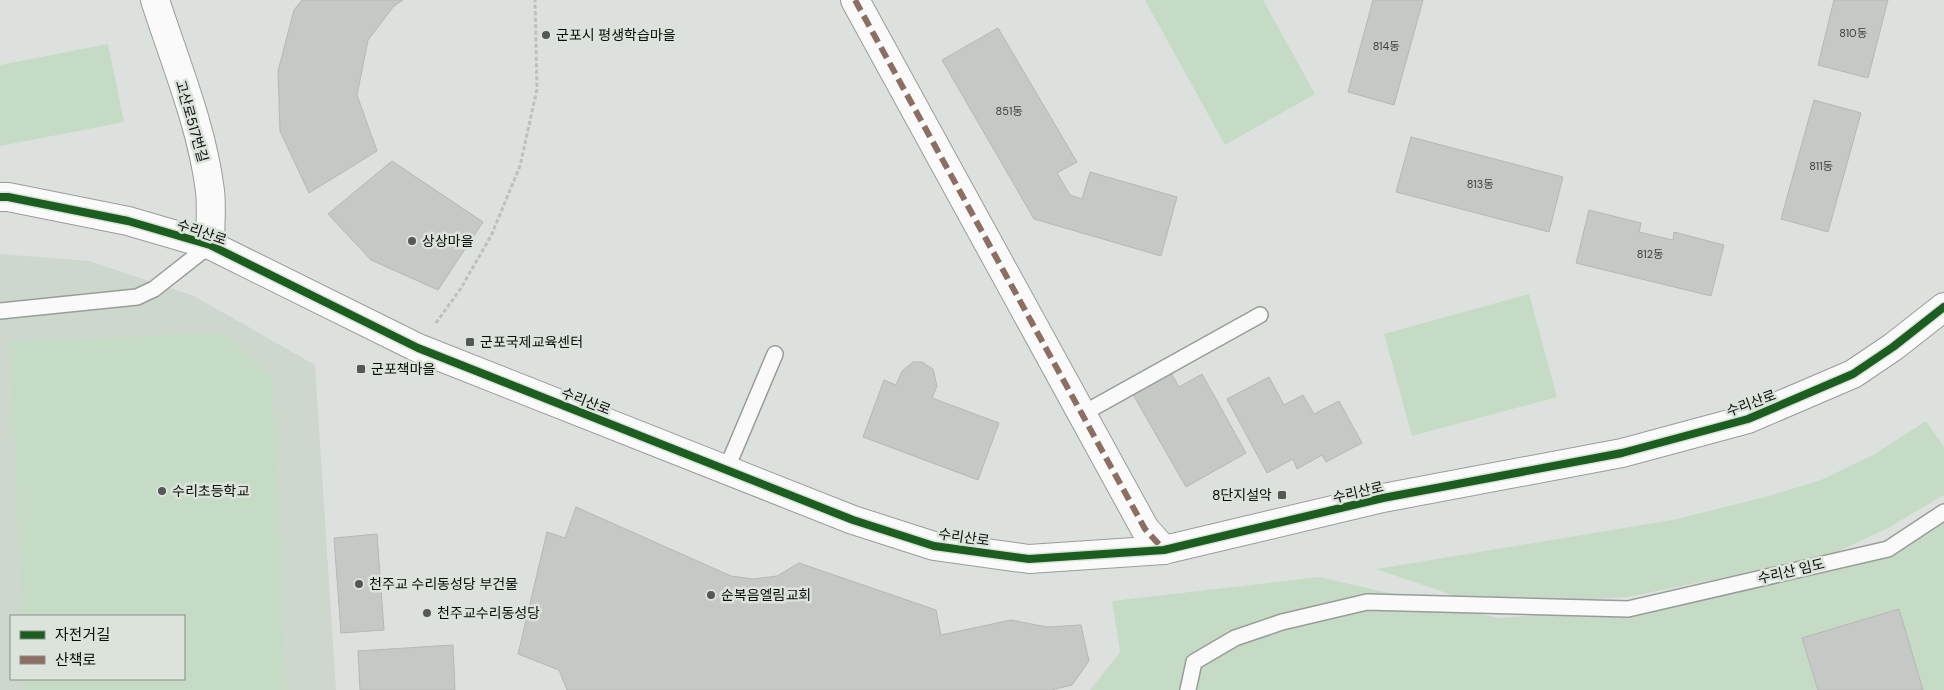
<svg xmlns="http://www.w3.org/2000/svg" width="1944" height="690" font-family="'DM Sans','Noto Sans KR',sans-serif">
  <rect width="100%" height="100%" fill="#dde1dd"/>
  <path fill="#cdd7cd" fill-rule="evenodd" d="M0,254L89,261L194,296L315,365L336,690H0ZM11,616H184V679H11Z"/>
  <g fill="#c5dbc5">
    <path d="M1145,0H1263L1315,94L1225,145Z"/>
    <path d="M108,44L124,122L0,146V65Z"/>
    <path d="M1529,294L1557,397L1412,436L1384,334Z"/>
    <path d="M225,333L272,377L286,690H25L24,679H184V616H22L10,341Z"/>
    <path d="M1926,421L1944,447V495L1888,528L1826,557L1627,597L1545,602L1458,597L1376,569L1677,519L1765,497L1821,480L1873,455Z"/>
    <path d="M1944,513V690H1090L1120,652L1112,601L1319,577L1498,618L1628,609L1888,549Z"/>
  </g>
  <g fill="#c6c8c6" stroke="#b5b8b5">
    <path d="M302,0H403L394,6L368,40L357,95L377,151L309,193L280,131L278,71L294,10Z"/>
    <path d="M1373,0H1423L1394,105L1348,92Z"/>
    <path d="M1834,0H1888L1868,78L1818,65Z"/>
    <path d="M998,28L1077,162L1057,173L1070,195L1082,199L1090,172L1177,197L1161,256L1034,219L942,60Z"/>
    <path d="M1814,100L1861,113L1828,232L1781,219Z"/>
    <path d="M1411,137L1563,177L1549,232L1396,192Z"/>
    <path d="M392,161L483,222L438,290L371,260L328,214Z"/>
    <path d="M1589,210L1641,223L1639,232L1673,240L1674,232L1724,245L1711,296L1576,263Z"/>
    <path d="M913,362H922L933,369L937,386L932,398L999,423L978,480L863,437L884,380L896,385L902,371Z"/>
    <path d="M1169,369L1179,387L1202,374L1246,453L1186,487L1131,391Z"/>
    <path d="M1269,377L1284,405L1303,395L1314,414L1339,401L1362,443L1326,462L1322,455L1297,469L1293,459L1267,473L1227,399Z"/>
    <path d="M576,507L731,576L753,579L777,576L799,563L936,610L941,635L1011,620L1047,627L1081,625L1089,661L1072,685L1051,690H567L559,670L518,654L547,532L565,538Z"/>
    <path d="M377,534L384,630L341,633L334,538Z"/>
    <path d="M1899,609L1923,690H1818L1802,638Z"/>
    <path d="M453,645L455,690H360L358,651Z"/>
  </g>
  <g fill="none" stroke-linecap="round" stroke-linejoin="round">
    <g stroke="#999d99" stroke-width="18">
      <g id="service">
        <path d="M0,311L137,297L154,289L210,245"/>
        <path d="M1082,414L1260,315"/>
        <path d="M726,470L775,354"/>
        <path d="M1188,690L1194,662L1235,638L1282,622L1367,602L1628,609L1888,549L1944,512"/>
      </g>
    </g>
    <g stroke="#999d99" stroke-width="30">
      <g id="minor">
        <path d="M155,0C175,62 202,126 210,191C212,208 210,227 210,245"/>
        <path d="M855,0L1145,529L1164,550"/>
      </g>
    </g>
    <g stroke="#999d99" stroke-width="30">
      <path id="tertiary" d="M0,197H8L128,221L210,245L418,348L853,520L934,546L1029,559L1164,550L1383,498L1622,453L1748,419L1853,374L1893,347L1944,307"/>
    </g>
    <path stroke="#bebfbe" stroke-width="3" stroke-dasharray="4 2.5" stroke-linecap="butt" d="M436,323L461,288L491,236L520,166L537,89L535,0"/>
    <use href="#service" stroke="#fafafa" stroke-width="15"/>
    <use href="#minor" stroke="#fafafa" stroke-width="28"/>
    <use href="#tertiary" stroke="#fafafa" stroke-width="28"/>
    <path stroke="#8d6e63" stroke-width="6" stroke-dasharray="12 6" stroke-linecap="butt" d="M855,0L1145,529L1164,550"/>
    <g stroke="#dbe3db" stroke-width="11">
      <path id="cycleway" d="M0,197H8L128,221L210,245L418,348L853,520L934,546L1029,559L1164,550L1383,498L1622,453L1748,419L1853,374L1893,347L1944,307"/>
    </g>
    <use href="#cycleway" stroke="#1b5e20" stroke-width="8"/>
  </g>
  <g fill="#545754" stroke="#dbe3db" stroke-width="2">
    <circle cx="546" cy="35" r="5"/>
    <circle cx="412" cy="241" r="5"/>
    <rect x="465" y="337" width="10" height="10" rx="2.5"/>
    <rect x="356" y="364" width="10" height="10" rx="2.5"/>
    <circle cx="162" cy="491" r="5"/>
    <rect x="1277" y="490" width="10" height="10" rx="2.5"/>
    <circle cx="359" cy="584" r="5"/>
    <circle cx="711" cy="595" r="5"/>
    <circle cx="427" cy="613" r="5"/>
  </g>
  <g text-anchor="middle" stroke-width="5" stroke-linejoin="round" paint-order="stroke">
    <g font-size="11" fill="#3b3d3b">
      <text x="1853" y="37">810동</text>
      <text x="1386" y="50">814동</text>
      <text x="1009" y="115">851동</text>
      <text x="1821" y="170">811동</text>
      <text x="1480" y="188">813동</text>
      <text x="1650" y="258">812동</text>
    </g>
    <g font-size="14" fill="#0a0c0a" stroke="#dbe3db" text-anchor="start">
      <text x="556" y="40">군포시 평생학습마을</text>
      <text x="422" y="246">상상마을</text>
      <text x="480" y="347">군포국제교육센터</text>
      <text x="371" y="374">군포책마을</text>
      <text x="172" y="496">수리초등학교</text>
      <text x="1272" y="500" text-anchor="end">8단지설악</text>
      <text x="369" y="589">천주교 수리동성당 부건물</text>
      <text x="721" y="600">순복음엘림교회</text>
      <text x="437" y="618">천주교수리동성당</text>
    </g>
    <g font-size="14" fill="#0a0c0a" stroke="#dbe3db">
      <text transform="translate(192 121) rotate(74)" y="5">고산로517번길</text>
      <text transform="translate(202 232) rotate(19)" y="5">수리산로</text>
      <text transform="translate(586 401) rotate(21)" y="5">수리산로</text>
      <text transform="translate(1751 403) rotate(-20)" y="5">수리산로</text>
      <text transform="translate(1358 492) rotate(-13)" y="5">수리산로</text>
      <text transform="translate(964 537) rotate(8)" y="5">수리산로</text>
      <text transform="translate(1791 571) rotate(-13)" y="5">수리산 임도</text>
    </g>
  </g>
  <rect x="10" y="615" width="175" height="65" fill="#dbe3db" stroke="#878d87"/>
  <rect x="20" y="631" width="25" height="8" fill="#1b5e20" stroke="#878d87"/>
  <text x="55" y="640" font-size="15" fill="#0a0c0a">자전거길</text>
  <rect x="20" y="656" width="25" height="8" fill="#8d6e63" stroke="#878d87"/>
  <text x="55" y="665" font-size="15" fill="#0a0c0a">산책로</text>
</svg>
